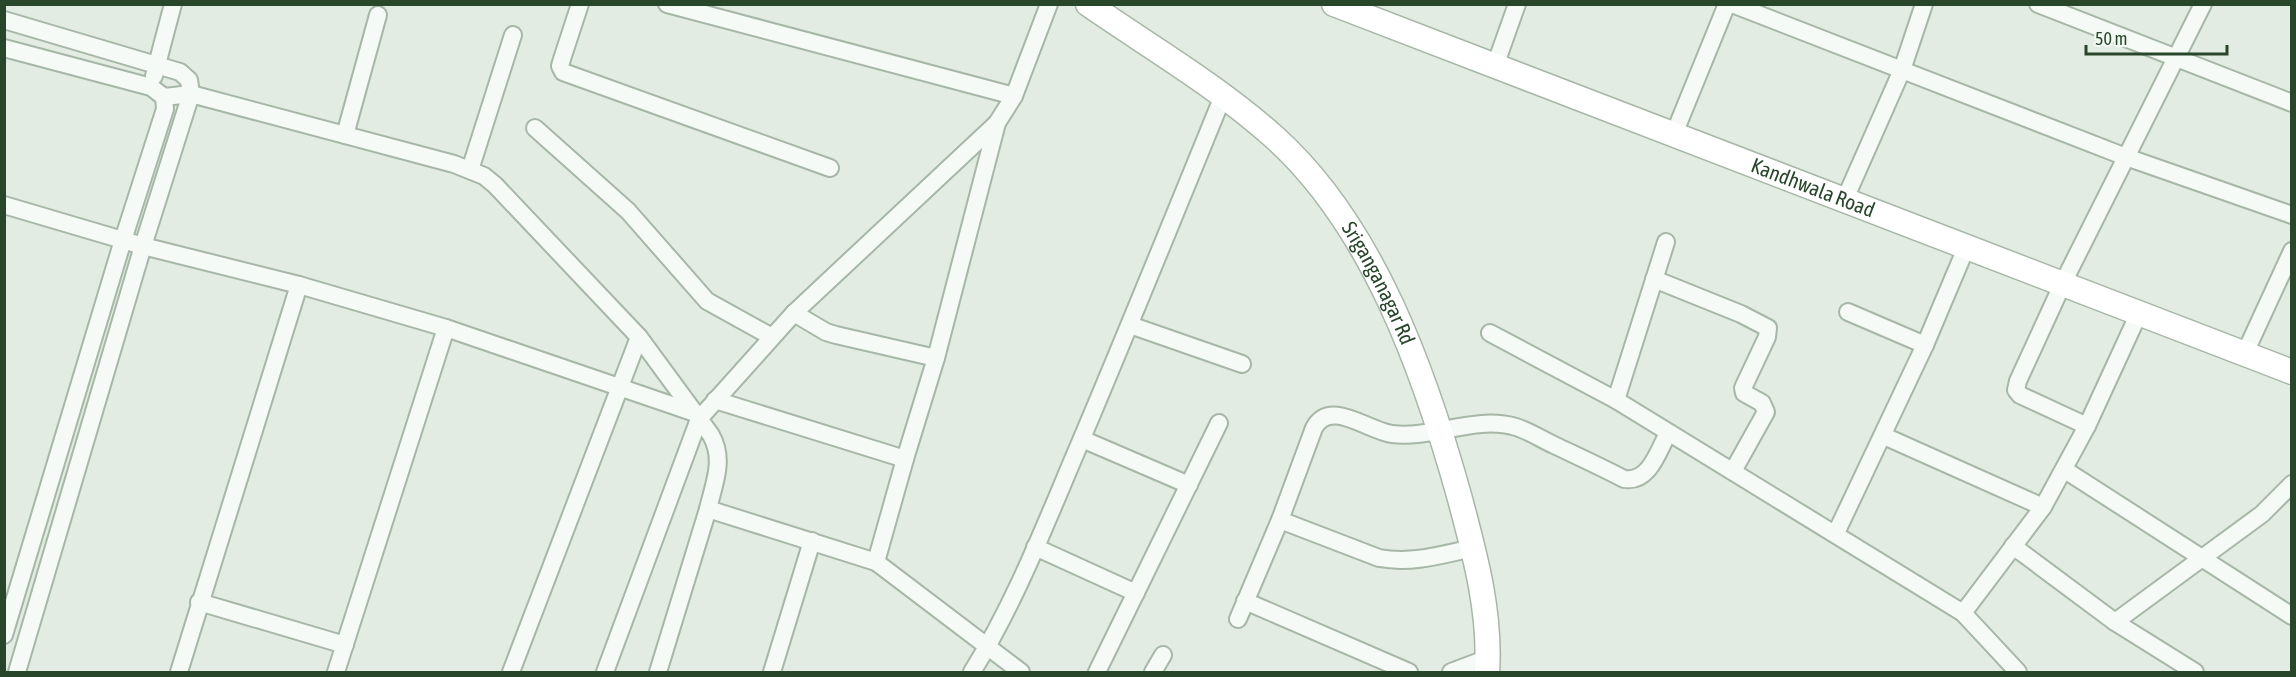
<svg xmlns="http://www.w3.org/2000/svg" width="2296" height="677" font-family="'Asap Condensed',sans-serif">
  <rect width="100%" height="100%" fill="#e2ece2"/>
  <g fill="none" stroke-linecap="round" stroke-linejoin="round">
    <g stroke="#a6b7a7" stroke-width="20">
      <g id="street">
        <path d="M580,4L562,59L560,66L563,72L830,168"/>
        <path d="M667,4L1014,96"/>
        <path d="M1732,4L2126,157L2292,215"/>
        <path d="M2038,4L2292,103"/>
        <path d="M4,20L180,72L189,80L191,94L143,246L17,672"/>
        <path d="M4,48L151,87L164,97L165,109L123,240L4,635"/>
        <path d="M1495,66L1517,4"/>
        <path d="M154,76L173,4"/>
        <path d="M164,97L191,94L454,164L484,176L495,185L639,337L711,435C725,460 714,483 708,509L876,562"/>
        <path d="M535,128L628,211L707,301L772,337"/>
        <path d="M1674,134L1727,4"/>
        <path d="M345,135L378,15"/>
        <path d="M470,170L513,35"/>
        <path d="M1845,199L1902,70L1924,4"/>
        <path d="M4,205L143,246L299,285L446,328L695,413"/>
        <path d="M1654,279L1741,314L1768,328L1767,337L1743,388L1744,393L1762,403L1766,412L1733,471"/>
        <path d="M1848,312L1925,345"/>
        <path d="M794,313L826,332L836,335L936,358"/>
        <path d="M1130,325L1242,364"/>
        <path d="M1490,333L1616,400L1963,613L2018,672"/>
        <path d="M2245,353L2292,251"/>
        <path d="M715,400L905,459"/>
        <path d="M1616,400L1666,242"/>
        <path d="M2087,426L2020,395L2016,390L2018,381L2063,283L2203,4"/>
        <path d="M1884,436L2043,507"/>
        <path d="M1082,439L1189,485"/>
        <path d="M2065,470L2292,616"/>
        <path d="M1280,520L1379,558C1412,564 1441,555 1473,548"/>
        <path d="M1836,533L1925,345L1966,248"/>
        <path d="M2013,546L2115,622L2262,514L2292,484"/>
        <path d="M1035,547L1136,593"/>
        <path d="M1245,601L1409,672"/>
        <path d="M199,602L345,645"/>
        <path d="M1963,613L2043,507L2087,426L2139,313"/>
        <path d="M1238,619L1280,520L1314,428C1330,398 1368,431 1392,434C1433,439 1475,415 1516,427C1529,431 1541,439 1554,445C1577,456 1601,467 1624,479C1649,483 1658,452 1668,433"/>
        <path d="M2115,622L2195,672"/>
        <path d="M179,672L299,285"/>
        <path d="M336,672L446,328"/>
        <path d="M511,672L639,337"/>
        <path d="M605,672L699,419L794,313L997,123"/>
        <path d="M658,672L708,509"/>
        <path d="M772,672L812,541"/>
        <path d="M972,672C1015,603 1045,525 1077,450C1127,332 1175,214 1223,96"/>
        <path d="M1021,672L876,562L905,459L936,358L997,123L1014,96L1049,4"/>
        <path d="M1097,672L1219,423"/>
        <path d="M1153,672L1163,655"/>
        <path d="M1451,672L1488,658"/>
      </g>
    </g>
    <g stroke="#a6b7a7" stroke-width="27">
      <g id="secondary">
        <path id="s1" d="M1088,4C1150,47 1217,86 1273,136C1373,225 1425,373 1460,499C1475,555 1491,613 1487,672"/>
        <path id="s2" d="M1334,4L2292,372"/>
      </g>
    </g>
    <use href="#street" stroke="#f5faf6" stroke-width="16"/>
    <use href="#secondary" stroke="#fff" stroke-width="24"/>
  </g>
  <g text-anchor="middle" stroke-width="4.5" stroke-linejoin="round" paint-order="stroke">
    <g font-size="21" fill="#28462a" stroke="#f2f9f2">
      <text dy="7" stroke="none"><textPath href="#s2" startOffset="513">Kandhwala Road</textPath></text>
      <text dy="7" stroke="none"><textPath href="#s1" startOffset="410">Sriganganagar Rd</textPath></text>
    </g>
  </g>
  <rect width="2296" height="677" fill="none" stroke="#28462a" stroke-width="12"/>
  <path d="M2086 45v9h141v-9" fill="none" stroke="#28462a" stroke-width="3"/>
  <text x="2095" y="45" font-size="18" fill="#28462a" stroke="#f2f9f2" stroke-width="4.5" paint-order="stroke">50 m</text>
</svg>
